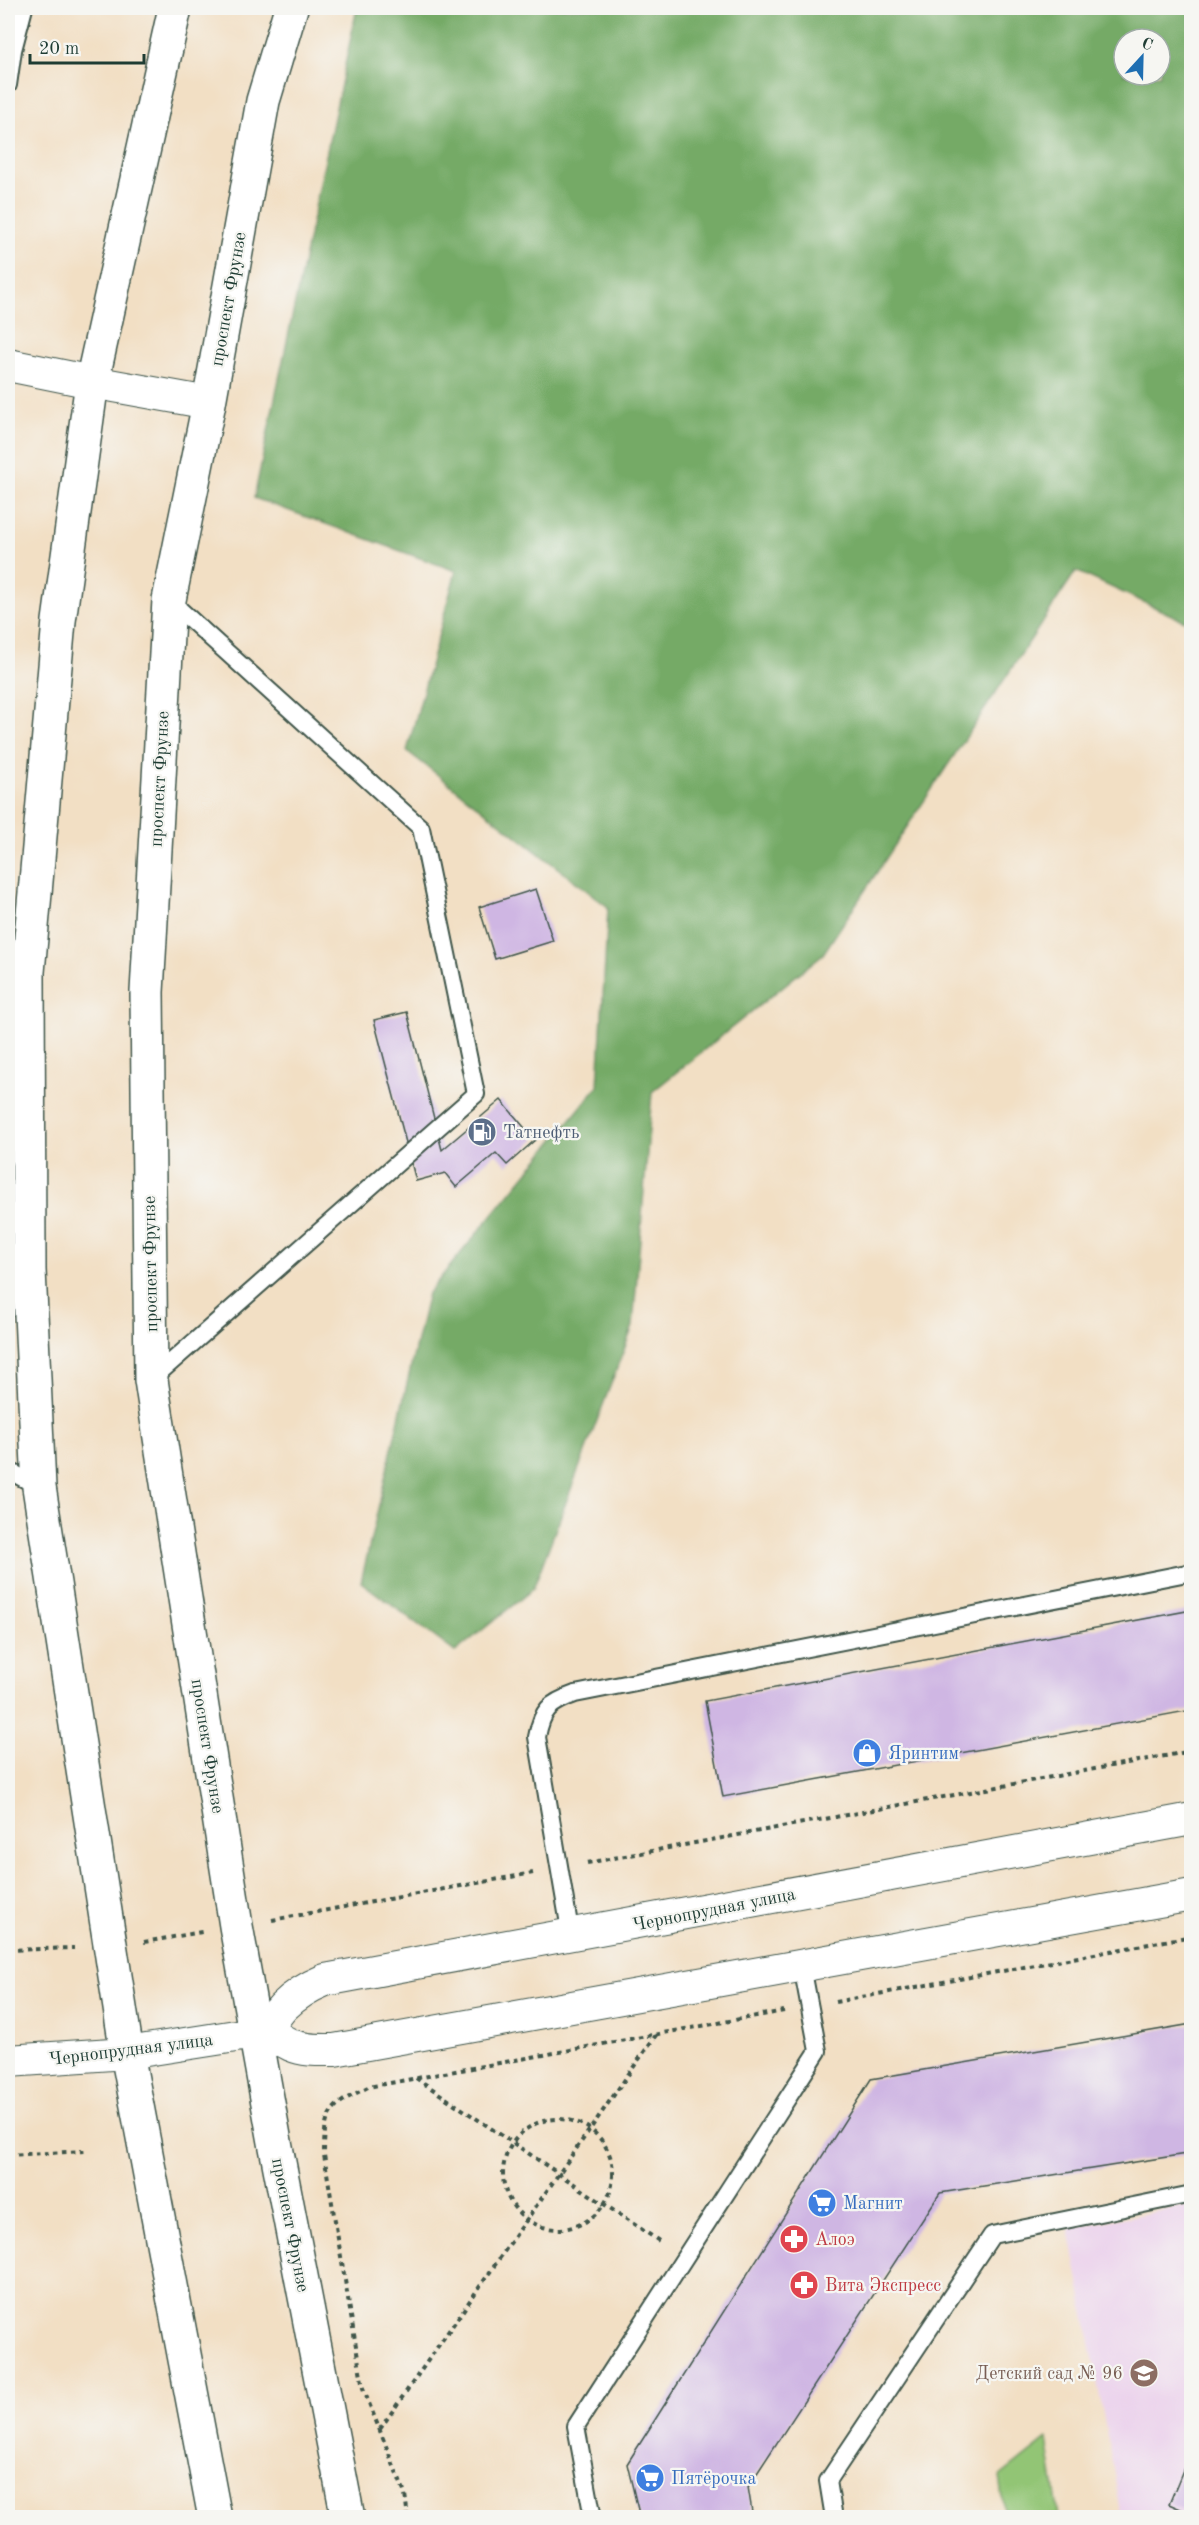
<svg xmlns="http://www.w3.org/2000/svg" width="1199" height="2525" font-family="'Old Standard TT',serif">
  <rect width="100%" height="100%" fill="#f6f6f2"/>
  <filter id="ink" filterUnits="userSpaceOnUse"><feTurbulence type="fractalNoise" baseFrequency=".0167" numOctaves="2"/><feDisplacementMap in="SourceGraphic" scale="12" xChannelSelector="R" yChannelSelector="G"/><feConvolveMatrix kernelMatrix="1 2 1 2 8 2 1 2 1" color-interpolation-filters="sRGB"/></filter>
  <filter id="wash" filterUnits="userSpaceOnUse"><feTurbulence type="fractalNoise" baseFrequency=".008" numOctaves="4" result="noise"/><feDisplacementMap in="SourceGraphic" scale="24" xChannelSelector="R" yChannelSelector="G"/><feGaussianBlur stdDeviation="1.35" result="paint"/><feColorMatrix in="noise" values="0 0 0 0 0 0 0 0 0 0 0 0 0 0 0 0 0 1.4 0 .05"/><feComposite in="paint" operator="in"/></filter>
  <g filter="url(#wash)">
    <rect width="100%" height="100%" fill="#f2dfc4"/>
    <path fill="#ebd1ec" d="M1191,2205V2517H1122L1069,2228Z"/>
    <path fill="#92c575" stroke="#588154" stroke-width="1.5" d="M1047,2439L1059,2517H1005L999,2477Z"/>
    <path fill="#75aa66" stroke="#4a744d" stroke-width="1.5" fill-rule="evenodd" d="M357,8H1191V624L1076,571L823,954L652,1092L633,1326L533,1589L455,1652L361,1582L428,1293L598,1086L608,907L407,751L456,571L254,498ZM1124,39H1160V75H1124Z"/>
    <g id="blocks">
      <g fill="#cfb6e3">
        <path d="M536,889L553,941L495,959L479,907Z"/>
        <path d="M407,1012L442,1150L501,1100L535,1140L507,1165L496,1153L456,1187L445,1173L416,1181L374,1020Z"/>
        <path d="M1192,1610V1710L723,1797L705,1701Z"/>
        <path d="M1192,2024V2153L940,2193L748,2487L753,2518H640L627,2464L871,2079Z"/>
        <path d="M1192,2448V2514L1169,2504Z"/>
      </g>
    </g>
  </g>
  <g filter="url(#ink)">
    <use href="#blocks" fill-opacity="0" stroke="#3f554a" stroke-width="1.5"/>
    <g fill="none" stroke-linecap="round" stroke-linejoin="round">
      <g stroke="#3f554a" stroke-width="20">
        <g id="service">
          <path d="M8,85L13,50L24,8"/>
          <path d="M152,1379L476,1094L421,828L169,600"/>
          <path d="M8,1470L39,1487"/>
          <path d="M571,1936L537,1737C542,1710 549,1703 575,1694L1192,1572"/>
          <path d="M593,2518L576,2426L818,2051L802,1966"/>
          <path d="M834,2518L828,2481L992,2235L1192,2194"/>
        </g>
      </g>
      <g stroke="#3f554a" stroke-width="34">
        <g id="minor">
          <path d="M8,365L92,382L209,403"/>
          <path d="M255,2033C272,2026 272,2019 283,2007C296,1994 308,1987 325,1980L1192,1819"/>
          <path d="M8,2061L127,2053L255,2033C276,2033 274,2037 291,2045C305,2051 320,2050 334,2050L1192,1895"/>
        </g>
      </g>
      <g stroke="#3f554a" stroke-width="36">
        <g id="secondary">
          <path d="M175,8L92,382L59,621L28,972L29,1270L39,1487L127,2053L215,2518"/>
          <path d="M291,8L263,101L209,403L169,600L147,992L151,1380L236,1926L275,2142L348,2518"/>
        </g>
      </g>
      <g stroke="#3f554a" stroke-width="4" stroke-dasharray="4.5 4.5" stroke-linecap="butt">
        <path d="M587,1863L1192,1751"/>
        <path d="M272,1920L533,1873"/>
        <path d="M144,1942L202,1932"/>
        <path d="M8,1950L74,1948"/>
        <path d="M835,2002L1192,1936"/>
        <path d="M416,2078L662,2243"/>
        <circle cx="558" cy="2174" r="55"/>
        <path d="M8,2155L85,2151"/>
        <path d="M380,2429L656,2035"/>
        <path d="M408,2518L405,2494L363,2388L324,2155C324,2110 329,2107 368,2087L784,2011"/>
      </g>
      <use href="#service" stroke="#fff" stroke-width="16"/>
      <use href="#minor" stroke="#fff" stroke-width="32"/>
      <use href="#secondary" stroke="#fff" stroke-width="33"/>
    </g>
  </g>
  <defs>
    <g id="fuel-disc" transform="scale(1.5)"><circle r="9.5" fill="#5c6f8a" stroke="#f6f6f2"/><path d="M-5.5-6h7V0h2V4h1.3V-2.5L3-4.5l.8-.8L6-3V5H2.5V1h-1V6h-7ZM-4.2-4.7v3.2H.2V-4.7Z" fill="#fff"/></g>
    <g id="shop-disc" transform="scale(1.5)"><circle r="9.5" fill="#3f7fe0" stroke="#f6f6f2"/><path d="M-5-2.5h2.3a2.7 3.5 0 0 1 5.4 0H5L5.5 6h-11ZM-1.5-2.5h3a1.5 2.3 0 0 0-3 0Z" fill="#fff"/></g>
    <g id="supermarket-disc" transform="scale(1.5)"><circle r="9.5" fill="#3f7fe0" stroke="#f6f6f2"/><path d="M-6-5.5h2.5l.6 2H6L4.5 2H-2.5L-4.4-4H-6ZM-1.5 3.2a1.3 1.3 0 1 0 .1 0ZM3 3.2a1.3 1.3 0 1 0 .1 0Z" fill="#fff"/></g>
    <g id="pharmacy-disc" transform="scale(1.5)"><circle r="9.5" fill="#e0444e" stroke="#f6f6f2"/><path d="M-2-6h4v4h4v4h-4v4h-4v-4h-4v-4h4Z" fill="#fff"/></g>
    <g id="school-disc" transform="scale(1.5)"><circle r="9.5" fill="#8d6e63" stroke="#f6f6f2"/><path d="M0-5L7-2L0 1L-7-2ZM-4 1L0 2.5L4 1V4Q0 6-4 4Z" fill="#fff"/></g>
  </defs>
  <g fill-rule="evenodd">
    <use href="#fuel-disc" x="482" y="1132"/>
    <use href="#shop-disc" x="867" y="1753"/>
    <use href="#supermarket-disc" x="822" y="2203"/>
    <use href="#pharmacy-disc" x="794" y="2239"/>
    <use href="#pharmacy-disc" x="804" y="2285"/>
    <use href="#school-disc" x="1144" y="2373"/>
    <use href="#supermarket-disc" x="650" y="2478"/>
  </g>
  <g text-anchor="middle" stroke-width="4.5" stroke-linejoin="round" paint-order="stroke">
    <g font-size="18" fill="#1f3d34" stroke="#f6f6f2">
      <text transform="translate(228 299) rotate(-80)" y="6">проспект Фрунзе</text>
      <text transform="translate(159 779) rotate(-87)" y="6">проспект Фрунзе</text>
      <text transform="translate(150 1264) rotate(-91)" y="6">проспект Фрунзе</text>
      <text transform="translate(208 1746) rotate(81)" y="6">проспект Фрунзе</text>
      <text transform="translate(714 1909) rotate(-11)" y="6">Чернопрудная улица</text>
      <text transform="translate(131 2049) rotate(-7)" y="6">Чернопрудная улица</text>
      <text transform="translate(291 2225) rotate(79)" y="6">проспект Фрунзе</text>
    </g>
    <g font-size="18" fill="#4e5e75" stroke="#f6f6f2" text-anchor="start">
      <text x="503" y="1138">Татнефть</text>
    </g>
    <g font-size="18" fill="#366cbe" stroke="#f6f6f2" text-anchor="start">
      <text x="888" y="1759">Яринтим</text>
      <text x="843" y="2209">Магнит</text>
      <text x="671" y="2484">Пятёрочка</text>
    </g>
    <g font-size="18" fill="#be3a42" stroke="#f6f6f2" text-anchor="start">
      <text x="815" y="2245">Алоэ</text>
      <text x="825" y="2291">Вита Экспресс</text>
    </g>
    <g font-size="18" fill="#785e54" stroke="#f6f6f2" text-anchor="end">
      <text x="1123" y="2379">Детский сад № 96</text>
    </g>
  </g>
  <rect width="1199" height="2525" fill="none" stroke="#f6f6f2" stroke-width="30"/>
  <g transform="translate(1142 57) rotate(22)"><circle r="28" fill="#f6f6f2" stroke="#a0aca6" stroke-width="1.5"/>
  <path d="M0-4.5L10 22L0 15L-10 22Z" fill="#1f6fb2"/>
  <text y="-9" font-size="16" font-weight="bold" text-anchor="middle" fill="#1f3d34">С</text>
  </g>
  <path d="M30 54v9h114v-9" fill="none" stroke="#1f3d34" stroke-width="3"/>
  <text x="39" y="54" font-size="18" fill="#1f3d34" stroke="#f6f6f2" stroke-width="4.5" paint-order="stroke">20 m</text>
</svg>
